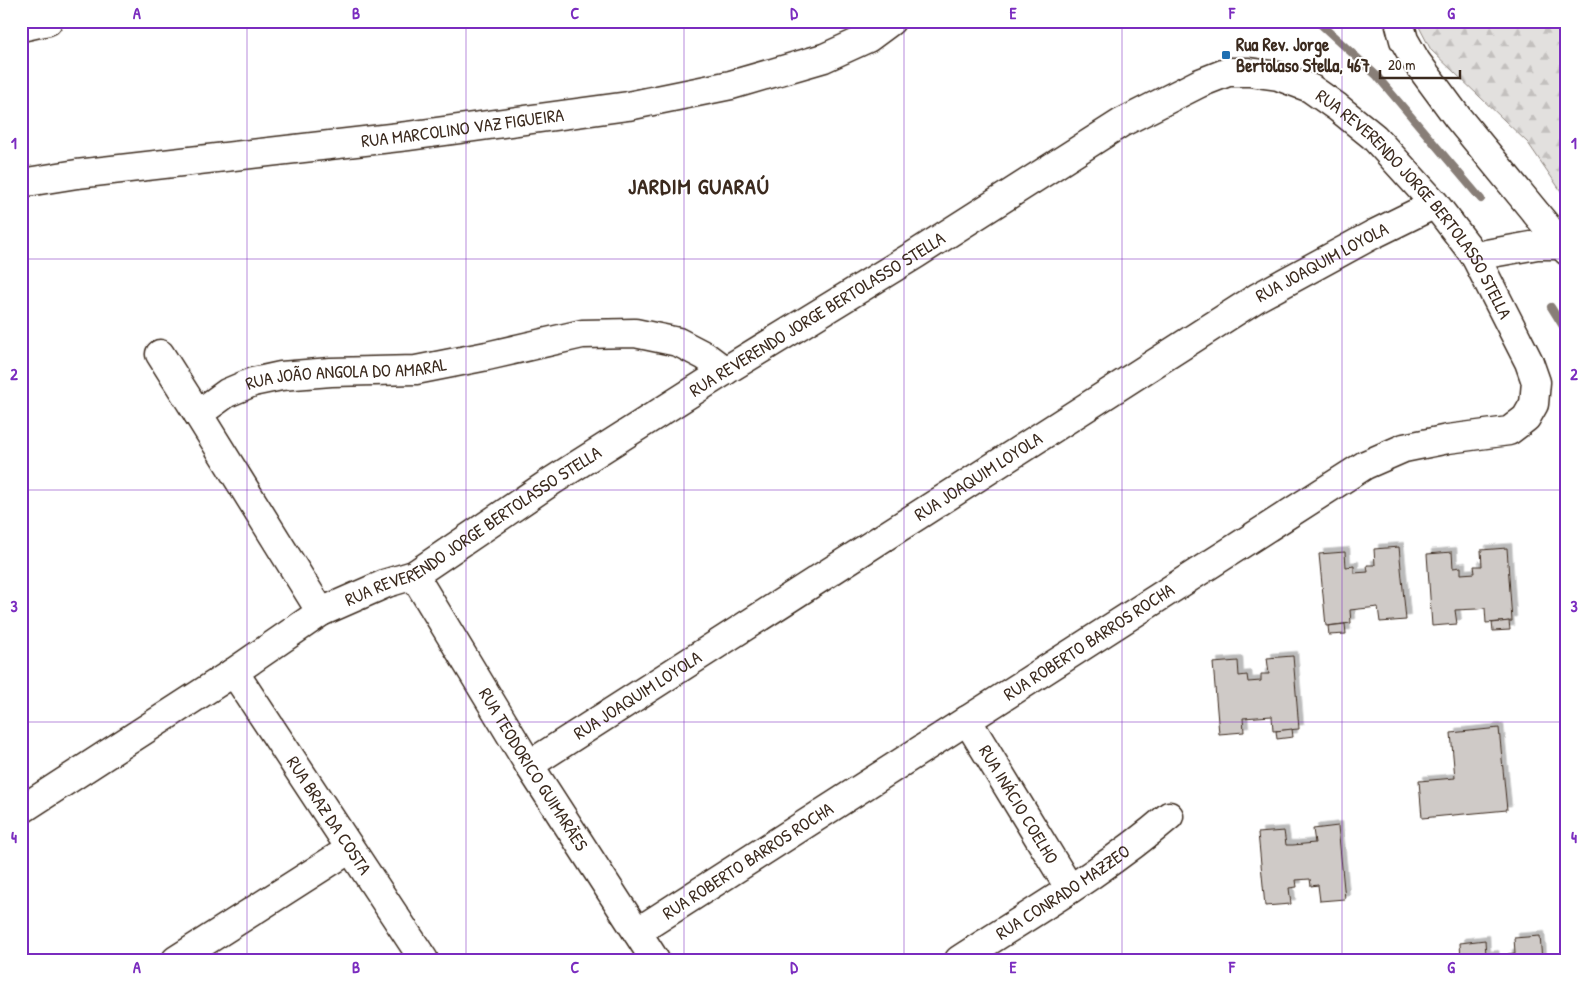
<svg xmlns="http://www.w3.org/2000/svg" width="1588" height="981" font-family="'Patrick Hand',sans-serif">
  <defs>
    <pattern id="forest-firs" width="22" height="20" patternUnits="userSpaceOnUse" patternTransform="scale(1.25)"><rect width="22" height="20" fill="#e2e0de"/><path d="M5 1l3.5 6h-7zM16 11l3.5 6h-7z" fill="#c3c0be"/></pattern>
    <filter id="shadow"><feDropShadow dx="4.5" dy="-4.5" stdDeviation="0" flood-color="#0004"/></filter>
  </defs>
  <rect width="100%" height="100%" fill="#fff"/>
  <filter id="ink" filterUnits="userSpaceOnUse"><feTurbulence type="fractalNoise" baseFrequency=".02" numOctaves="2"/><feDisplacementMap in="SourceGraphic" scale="10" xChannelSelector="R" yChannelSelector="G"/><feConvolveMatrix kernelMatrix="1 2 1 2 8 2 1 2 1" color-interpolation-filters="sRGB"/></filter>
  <g filter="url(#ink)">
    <path fill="url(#forest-firs)" stroke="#8e857e" d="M1416,21H1567V200L1528,143L1431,50Z"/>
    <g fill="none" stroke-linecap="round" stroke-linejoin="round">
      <g stroke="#887e77" stroke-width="8">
        <path d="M1317,21L1376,75L1481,199"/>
        <path d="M1551,307L1567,333"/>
      </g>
    </g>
    <g fill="#cfcac7" stroke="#3b2a1e" filter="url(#shadow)">
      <path d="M1399,547L1406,620L1380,622L1378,607L1350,610L1351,623L1326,626L1319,554L1345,552L1346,567L1354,566V573L1368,572L1367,565H1375L1374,549Z"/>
      <path d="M1507,548L1512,621L1486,623L1485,608L1477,609L1455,610L1457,624L1432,626L1427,554L1452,552L1453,568L1461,567V574L1475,573L1474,566H1482L1481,550Z"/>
      <path d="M1509,621L1510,630L1493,631L1492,623Z"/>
      <path d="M1345,624L1346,634L1329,635L1328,626Z"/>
      <path d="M1293,656L1299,729L1273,731L1272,716L1243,718L1244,732L1219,734L1213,663L1238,661L1239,676L1247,675L1248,682L1261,681V674H1269L1267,658Z"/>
      <path d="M1499,728L1507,810L1422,818L1419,781L1455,778L1451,733Z"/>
      <path d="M1292,729L1293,737L1277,739L1276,731Z"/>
      <path d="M1338,826L1345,899L1320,901L1318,885L1311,886L1310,879L1296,880L1297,887L1289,888L1291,904L1265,906L1258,833L1284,831L1286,845H1293L1315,843L1313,829Z"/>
      <path d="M1540,936L1542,960H1508V954L1515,953L1514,938Z"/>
      <path d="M1485,940L1486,956L1494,955L1495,960H1461L1460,943Z"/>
    </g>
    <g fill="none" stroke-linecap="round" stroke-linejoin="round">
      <g stroke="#3b2a1e" stroke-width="31">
        <g id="street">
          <path d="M21,27L48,21"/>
          <path id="s1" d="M21,183L77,174L408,136L628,106L731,85L824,58L868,38L891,21"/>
          <path d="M1475,256L1537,245H1563"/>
          <path d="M160,354L198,414"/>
          <path id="s2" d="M414,575L529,765L655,960"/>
          <path id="s3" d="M321,612L198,414L227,393L253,382L281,376L331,372L416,370L487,356L582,334L635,333L678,342L705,356L725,371"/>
          <path id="s4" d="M234,672L424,960"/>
          <path id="s5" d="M967,720L1070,889"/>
          <path id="s6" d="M529,765L1258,297L1372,235L1435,204"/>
          <path id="s7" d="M21,810L234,672L321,612L387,583L414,575L552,481L725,371L916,254L1121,123L1200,83L1228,72H1249L1278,76L1310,88L1337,107L1374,137L1435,204L1475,256L1529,362L1536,382L1534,404L1526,418L1509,431L1448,439L1404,448L1365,465L637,932"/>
          <path d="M176,960L350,849"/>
          <path id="s8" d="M959,960C1030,914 1105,871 1169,816"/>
        </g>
      </g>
      <g stroke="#3b2a1e" stroke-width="31">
        <path id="secondary" d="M1399,21L1404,40L1416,61L1458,118L1567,251"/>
      </g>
      <use href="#street" stroke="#fff" stroke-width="28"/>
      <use href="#secondary" stroke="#fff" stroke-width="28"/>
    </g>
  </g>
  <path fill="none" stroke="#7b2cbf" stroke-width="1" stroke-opacity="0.55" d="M247,21V960M466,21V960M684,21V960M904,21V960M1122,21V960M1342,21V960M21,259H1567M21,490H1567M21,722H1567"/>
  <rect fill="#1f6fb2" stroke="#fff" stroke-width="2" x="1221" y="50" width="10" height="10" rx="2.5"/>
  <g text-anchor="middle" stroke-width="4" stroke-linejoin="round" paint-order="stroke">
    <g font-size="18" font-weight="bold" fill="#3b2a1e" stroke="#fff" text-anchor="start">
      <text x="1236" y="51">Rua Rev. Jorge<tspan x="1236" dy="21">Bertolaso Stella, 467</tspan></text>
    </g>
    <g font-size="18" fill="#3b2a1e" stroke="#fff">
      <text dy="6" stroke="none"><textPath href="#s1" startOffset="445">RUA MARCOLINO VAZ FIGUEIRA</textPath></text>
      <text dy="6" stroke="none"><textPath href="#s7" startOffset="1660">RUA REVERENDO JORGE BERTOLASSO STELLA</textPath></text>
      <text dy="6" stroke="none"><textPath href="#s6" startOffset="939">RUA JOAQUIM LOYOLA</textPath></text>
      <text dy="6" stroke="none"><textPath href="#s7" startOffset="940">RUA REVERENDO JORGE BERTOLASSO STELLA</textPath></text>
      <text dy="6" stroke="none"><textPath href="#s3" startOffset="391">RUA JOÃO ANGOLA DO AMARAL</textPath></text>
      <text dy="6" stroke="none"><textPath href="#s6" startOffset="534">RUA JOAQUIM LOYOLA</textPath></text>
      <text dy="6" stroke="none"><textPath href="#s7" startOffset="535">RUA REVERENDO JORGE BERTOLASSO STELLA</textPath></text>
      <text transform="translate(1089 642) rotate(-33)" y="6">RUA ROBERTO BARROS ROCHA</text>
      <text dy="6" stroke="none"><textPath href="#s6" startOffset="129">RUA JOAQUIM LOYOLA</textPath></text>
      <text dy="6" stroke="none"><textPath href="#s2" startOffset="228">RUA TEODORICO GUIMARÃES</textPath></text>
      <text dy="6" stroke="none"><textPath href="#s5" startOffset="99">RUA INÁCIO COELHO</textPath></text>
      <text dy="6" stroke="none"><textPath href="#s4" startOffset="172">RUA BRAZ DA COSTA</textPath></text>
      <text transform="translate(748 861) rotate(-33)" y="6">RUA ROBERTO BARROS ROCHA</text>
      <text dy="6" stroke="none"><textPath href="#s8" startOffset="124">RUA CONRADO MAZZEO</textPath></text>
    </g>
    <g font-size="22" font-weight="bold" letter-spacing="1" fill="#3b2a1e" stroke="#fff">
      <text x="699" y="194">JARDIM GUARAÚ</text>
    </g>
  </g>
  <rect width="1588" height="981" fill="none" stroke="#fff" stroke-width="55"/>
  <path d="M1380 70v8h80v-8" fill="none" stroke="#3b2a1e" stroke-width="2.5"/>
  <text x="1388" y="70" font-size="15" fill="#3b2a1e" stroke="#ffffff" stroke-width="4" paint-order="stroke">20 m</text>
  <rect x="28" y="28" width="1532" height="926" fill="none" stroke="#7b2cbf" stroke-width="2"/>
  <g font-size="16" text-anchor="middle" font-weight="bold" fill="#7b2cbf">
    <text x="137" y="19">A</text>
    <text x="356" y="19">B</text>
    <text x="575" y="19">C</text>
    <text x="794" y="19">D</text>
    <text x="1013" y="19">E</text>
    <text x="1232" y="19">F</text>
    <text x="1451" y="19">G</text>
    <text x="14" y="149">1</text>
    <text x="1574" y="149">1</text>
    <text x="14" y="380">2</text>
    <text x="1574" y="380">2</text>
    <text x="14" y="612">3</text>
    <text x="1574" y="612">3</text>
    <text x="14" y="843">4</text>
    <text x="1574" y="843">4</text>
    <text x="137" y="973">A</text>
    <text x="356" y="973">B</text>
    <text x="575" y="973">C</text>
    <text x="794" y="973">D</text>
    <text x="1013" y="973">E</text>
    <text x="1232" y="973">F</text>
    <text x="1451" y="973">G</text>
  </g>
</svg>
